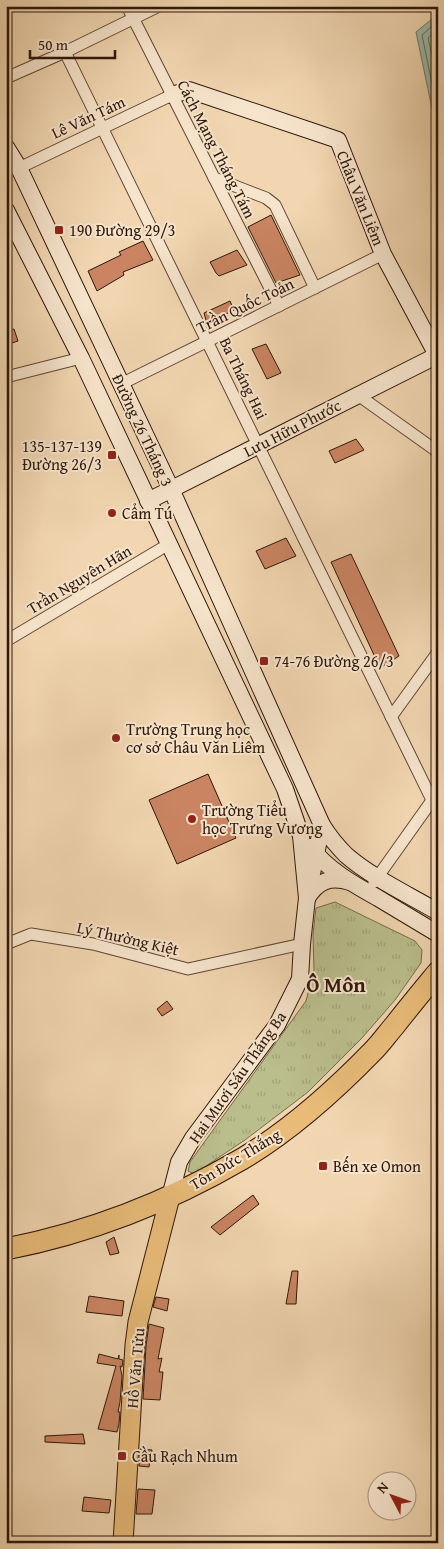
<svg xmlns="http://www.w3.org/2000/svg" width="444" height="1549" font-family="'Gentium Book Plus',serif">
  <defs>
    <pattern id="park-tufts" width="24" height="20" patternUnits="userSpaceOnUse" patternTransform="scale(1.25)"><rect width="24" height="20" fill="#babe8c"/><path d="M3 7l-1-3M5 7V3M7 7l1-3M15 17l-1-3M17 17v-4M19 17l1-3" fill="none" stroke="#a0a377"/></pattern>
  </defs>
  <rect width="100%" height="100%" fill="#f1d6b1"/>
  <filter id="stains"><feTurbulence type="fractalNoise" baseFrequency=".004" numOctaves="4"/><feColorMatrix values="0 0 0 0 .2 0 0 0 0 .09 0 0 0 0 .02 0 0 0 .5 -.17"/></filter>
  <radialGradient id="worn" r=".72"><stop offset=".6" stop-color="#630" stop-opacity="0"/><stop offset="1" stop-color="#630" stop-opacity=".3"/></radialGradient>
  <path fill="url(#park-tufts)" stroke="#746a4a" d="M335,902L415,941L422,950L421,963L395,1000L362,1038L308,1092L245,1140L194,1174L188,1171L190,1162L306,1001L314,970L313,934L316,908Z"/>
  <path fill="#9bb9a8" stroke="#6f7868" d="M438,14V137L416,32Z"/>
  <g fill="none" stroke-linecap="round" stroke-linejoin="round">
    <g stroke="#646858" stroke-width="1">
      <path d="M438,21L422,35L438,113"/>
      <path d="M438,29L428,38L438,82"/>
    </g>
  </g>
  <g fill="#ca8462" stroke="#2e1609">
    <path d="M271,215L300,275L276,283L248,227Z"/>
    <path d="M143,241L153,260L123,272L124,275L97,291L88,271L121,255L119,252Z"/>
    <path d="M237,250L247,265L219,276L216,273L210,262Z"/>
    <path d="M230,301L234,310L207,324L204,313Z"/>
    <path d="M14,329L18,341L6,345V331Z"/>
    <path d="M266,344L281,373L267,379L252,349Z"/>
    <path d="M356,439L364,450L335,463L329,451Z"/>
    <path d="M286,538L296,556L265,569L256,551Z"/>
    <path d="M351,554L399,656L380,668L331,562Z"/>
    <path d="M208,774L236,838L177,864L149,800Z"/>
    <path d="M167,1001L173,1009L162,1016L157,1009Z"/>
    <path d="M253,1195L259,1204L220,1235L211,1227Z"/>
    <path d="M114,1237L119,1253L110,1255L106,1242Z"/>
    <path d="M292,1271H298L296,1304H286Z"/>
    <path d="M89,1296L124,1301L122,1316L86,1312Z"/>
    <path d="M156,1297L169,1299L167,1311L153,1307Z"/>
    <path d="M149,1324L164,1328L158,1359L162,1358L159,1372H163L160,1400L143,1399L146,1346Z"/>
    <path d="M99,1354L118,1359L119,1355V1359L123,1360L122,1367L120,1366L122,1376L120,1402L118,1412H120L119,1424L117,1432L98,1429L116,1366L97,1363Z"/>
    <path d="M83,1434L85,1444L45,1442V1436Z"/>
    <path d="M140,1449L152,1450L149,1467L139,1466Z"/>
    <path d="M138,1489L155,1490L152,1514H136Z"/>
    <path d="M84,1497L111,1500L109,1513L82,1511Z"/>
  </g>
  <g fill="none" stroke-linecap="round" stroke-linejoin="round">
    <g stroke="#5f4633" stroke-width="13">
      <g id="street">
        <path d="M127,6L279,306"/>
        <path d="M65,52L432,800"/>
        <path d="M6,78L65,52L159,6"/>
        <path d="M19,168L172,95"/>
        <path d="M214,178L266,198L275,205L315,288"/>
        <path d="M6,377L81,358"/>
        <path d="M121,384L383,254"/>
        <path d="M358,395L438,452"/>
        <path d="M6,641L169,544"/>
        <path d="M391,717L438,652"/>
        <path d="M374,882L438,792"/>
        <path d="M6,944L31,934L93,944L188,969L302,944"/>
      </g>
    </g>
    <g stroke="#2e1609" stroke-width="18">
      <g id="secondary">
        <path d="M172,95L189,90L338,140L383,254L438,357"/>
        <path d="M6,147L19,168L171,489L322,825C329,836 337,846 346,855C371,877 409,895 438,912"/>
        <path d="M6,210L81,358L285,789L301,836L307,898"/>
        <path d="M148,501L436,356"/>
        <path d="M310,847C328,870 353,884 378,898C398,910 418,922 438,934"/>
        <path d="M307,898C318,881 330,876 350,882"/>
        <path d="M170,1197L179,1162L193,1138L277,1025L300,979L302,944L307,898L322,825"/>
      </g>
    </g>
    <g stroke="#2e1609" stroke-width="21">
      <path id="primary" d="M123,1543L135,1345L138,1322L170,1197"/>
    </g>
    <g stroke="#2e1609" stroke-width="23">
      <path id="highway" d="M6,1249C88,1233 170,1201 242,1159C288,1132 336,1089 373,1051C381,1043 388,1033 395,1025C409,1007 424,989 438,972"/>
    </g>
    <use href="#street" stroke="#f6e4cc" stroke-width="11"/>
    <use href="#secondary" stroke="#f6e4cc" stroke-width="16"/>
    <use href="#primary" stroke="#e8bb78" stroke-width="19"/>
    <use href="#highway" stroke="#e8bb78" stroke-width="21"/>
  </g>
  <g fill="#8f2418" stroke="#f6e4cc" stroke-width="2">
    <rect x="54" y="225" width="10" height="10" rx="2.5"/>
    <rect x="107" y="450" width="10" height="10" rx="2.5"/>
    <circle cx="112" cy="513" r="5"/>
    <rect x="259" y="656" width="10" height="10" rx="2.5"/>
    <circle cx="116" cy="738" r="5"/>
    <circle cx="192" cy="819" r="5"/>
    <rect x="318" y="1161" width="10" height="10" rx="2.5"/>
    <rect x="117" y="1451" width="10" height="10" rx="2.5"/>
  </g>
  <g text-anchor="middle" stroke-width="4" stroke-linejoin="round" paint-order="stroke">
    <g font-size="16" fill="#2e1609" stroke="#f6e4cc">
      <text transform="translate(88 117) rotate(-25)" y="6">Lê Văn Tám</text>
      <text transform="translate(217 149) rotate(63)" y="6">Cách Mạng Tháng Tám</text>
      <text transform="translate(361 198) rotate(68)" y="6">Châu Văn Liêm</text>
      <text transform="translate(245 305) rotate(-26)" y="6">Trần Quốc Toản</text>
      <text transform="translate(244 378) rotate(64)" y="6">Ba Tháng Hai</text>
      <text transform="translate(292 428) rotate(-27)" y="6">Lưu Hữu Phước</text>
      <text transform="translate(143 430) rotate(65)" y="6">Đường 26 Tháng 3</text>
      <text transform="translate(79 579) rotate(-31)" y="6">Trần Nguyên Hãn</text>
      <text transform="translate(128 938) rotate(13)" y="6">Lý Thường Kiệt</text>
      <text transform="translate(237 1077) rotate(-55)" y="6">Hai Mươi Sáu Tháng Ba</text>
      <text transform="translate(235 1159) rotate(-31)" y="6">Tôn Đức Thắng</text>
      <text transform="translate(135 1368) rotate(-85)" y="6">Hồ Văn Tửu</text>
    </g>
    <g font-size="16" fill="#2e1609" stroke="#f6e4cc" text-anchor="start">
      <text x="69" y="236">190 Đường 29/3</text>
      <text x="102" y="452" text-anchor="end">135-137-139<tspan x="102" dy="18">Đường 26/3</tspan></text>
      <text x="122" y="519">Cẩm Tú</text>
      <text x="274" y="667">74-76 Đường 26/3</text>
      <text x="126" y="735">Trường Trung học<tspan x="126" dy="18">cơ sở Châu Văn Liêm</tspan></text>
      <text x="202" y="816">Trường Tiểu<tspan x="202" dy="18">học Trưng Vương</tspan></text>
      <text x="333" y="1172">Bến xe Omon</text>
      <text x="132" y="1462">Cầu Rạch Nhum</text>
    </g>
    <g font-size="21" font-weight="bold" fill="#2e1609" stroke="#f6e4cc">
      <text x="336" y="992">Ô Môn</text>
    </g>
  </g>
  <rect width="444" height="1549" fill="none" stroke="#f1d6b1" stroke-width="25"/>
  <rect x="8" y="8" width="429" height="1534" fill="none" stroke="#2e1609" stroke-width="2.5"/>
  <rect x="12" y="12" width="419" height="1524" fill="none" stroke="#2e1609"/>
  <g transform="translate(392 1496) rotate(311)"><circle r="24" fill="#f6e4cc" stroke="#a6927e"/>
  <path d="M0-4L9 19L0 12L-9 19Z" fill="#8f2418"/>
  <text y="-8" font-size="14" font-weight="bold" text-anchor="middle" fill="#2e1609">N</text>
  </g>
  <path d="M30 50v8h85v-8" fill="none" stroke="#2e1609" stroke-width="2.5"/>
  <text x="38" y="50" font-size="15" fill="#2e1609" stroke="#f6e4cc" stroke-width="4" paint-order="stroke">50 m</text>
  <rect width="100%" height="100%" filter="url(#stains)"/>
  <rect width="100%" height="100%" fill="url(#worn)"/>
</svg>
